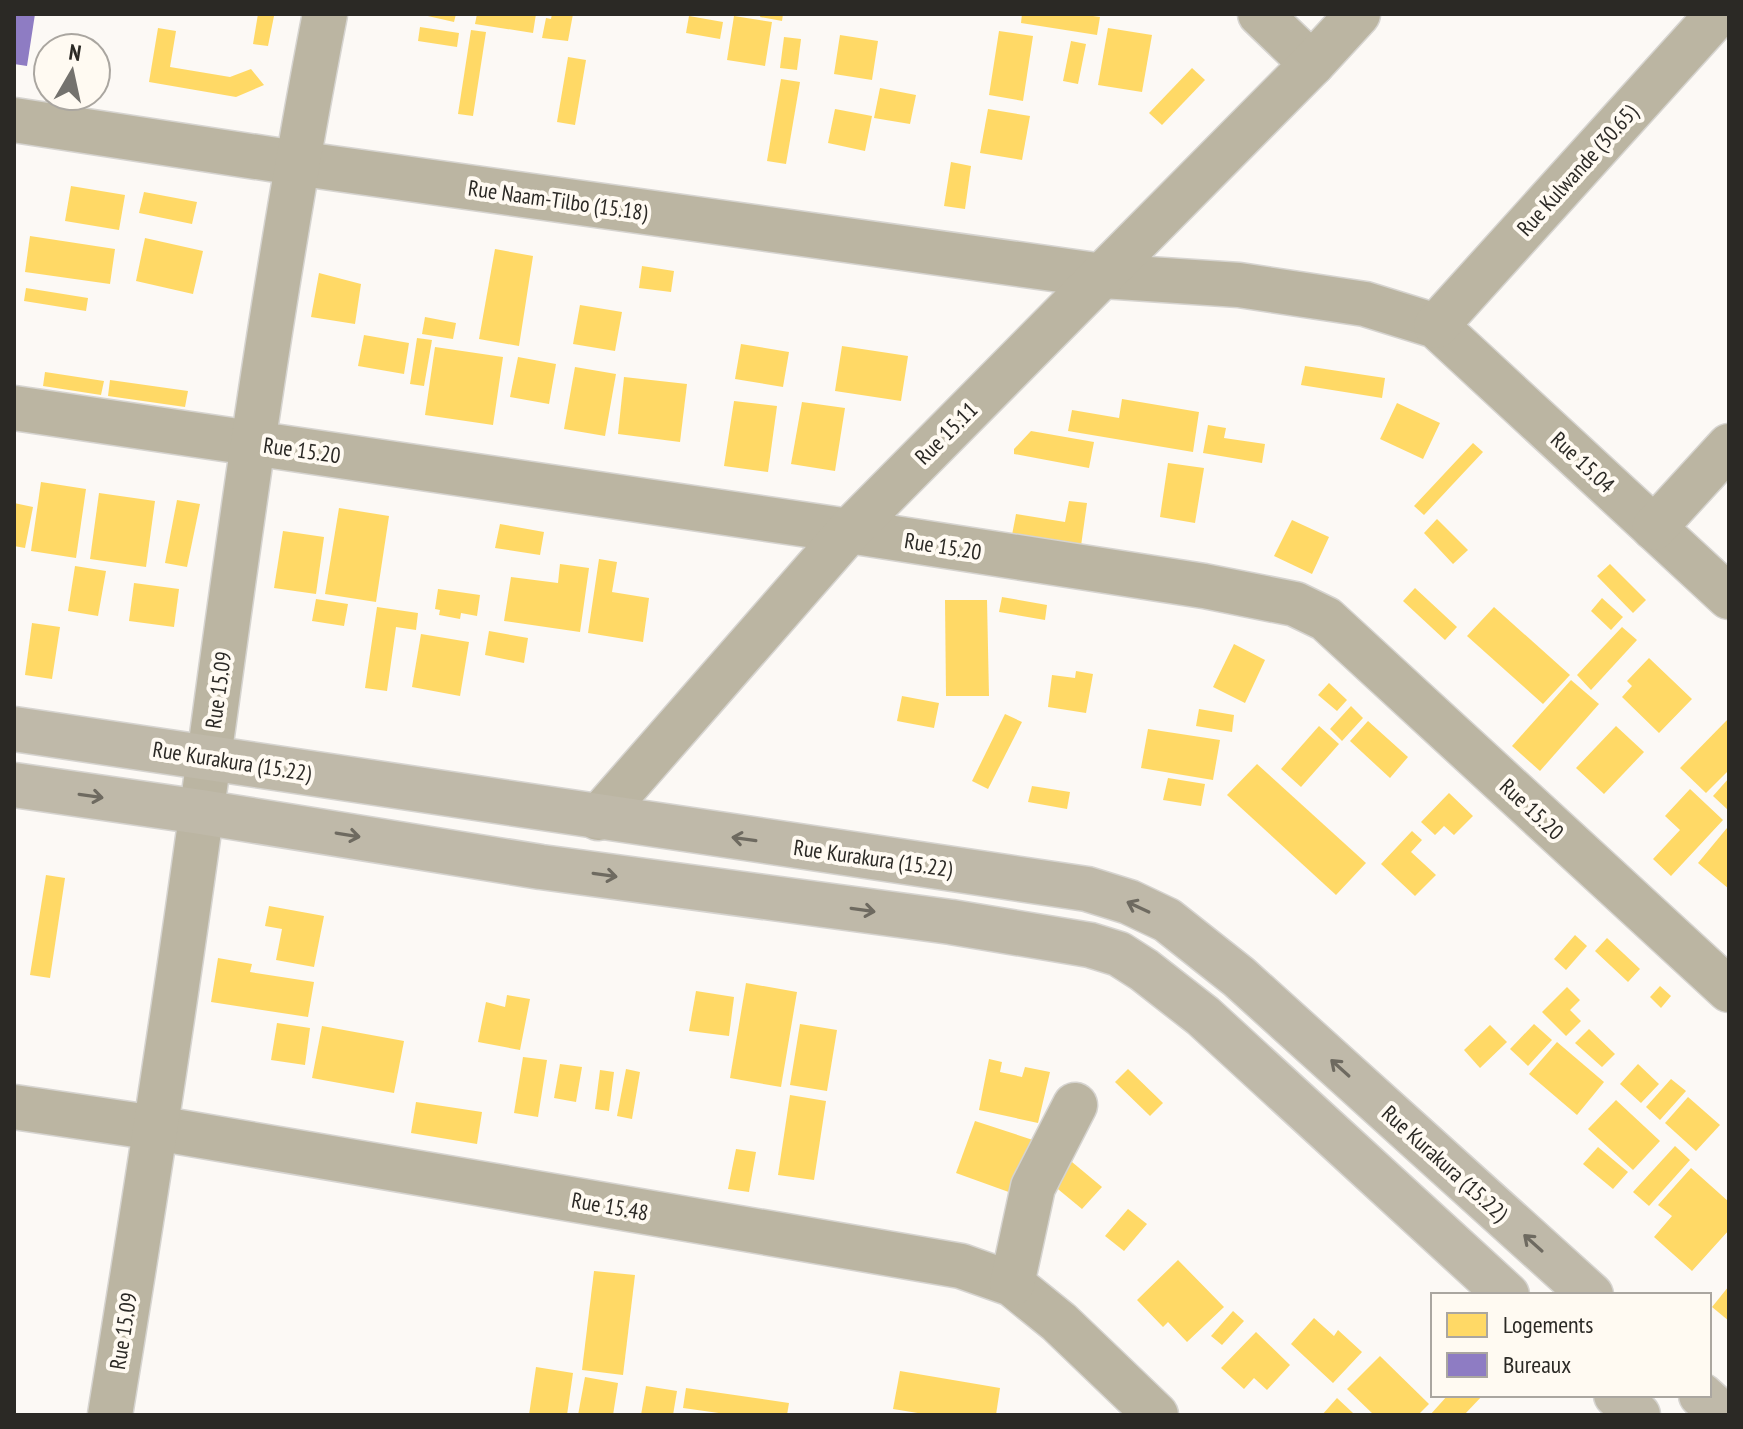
<svg xmlns="http://www.w3.org/2000/svg" width="1743" height="1429" font-family="'PT Sans Narrow',sans-serif">
  <rect width="100%" height="100%" fill="#fcf9f5"/>
  <g fill="#ffd966">
    <path d="M258,14L274,16L268,46L253,44Z"/>
    <path d="M419,14H456L454,22Z"/>
    <path d="M477,14H536L533,33L475,24Z"/>
    <path d="M552,14H573L568,41L542,38L546,18L551,19Z"/>
    <path d="M761,14H783L782,21L760,17Z"/>
    <path d="M1022,14H1079L1100,17L1097,35L1021,23Z"/>
    <path d="M689,16L723,22L720,39L686,33Z"/>
    <path d="M734,16L772,22L765,66L727,60Z"/>
    <path d="M420,27L459,33L457,47L418,41Z"/>
    <path d="M158,28L176,31L170,67L230,77L251,69L264,85L236,97L149,82Z"/>
    <path d="M1108,28L1152,35L1142,92L1098,85Z"/>
    <path d="M471,30L486,32L473,116L458,114Z"/>
    <path d="M999,31L1033,36L1023,101L989,95Z"/>
    <path d="M840,35L878,41L872,80L834,74Z"/>
    <path d="M784,37L801,39L797,70L780,68Z"/>
    <path d="M1071,41L1086,44L1078,84L1063,81Z"/>
    <path d="M568,57L586,60L575,125L557,122Z"/>
    <path d="M1192,68L1205,80L1162,125L1149,113Z"/>
    <path d="M781,79L800,82L786,164L767,161Z"/>
    <path d="M880,88L916,95L910,124L874,118Z"/>
    <path d="M835,109L872,116L865,151L828,143Z"/>
    <path d="M988,109L1030,116L1022,160L980,153Z"/>
    <path d="M951,162L971,166L965,209L944,206Z"/>
    <path d="M71,186L125,195L119,230L65,221Z"/>
    <path d="M144,192L197,202L192,224L139,213Z"/>
    <path d="M30,236L115,249L110,284L25,272Z"/>
    <path d="M145,238L203,251L193,294L136,281Z"/>
    <path d="M495,249L533,256L519,346L479,339Z"/>
    <path d="M642,266L674,271L671,292L639,288Z"/>
    <path d="M319,273L361,284L355,324L311,317Z"/>
    <path d="M26,288L88,298L86,311L24,301Z"/>
    <path d="M580,305L622,312L615,351L573,344Z"/>
    <path d="M425,317L456,323L453,339L422,334Z"/>
    <path d="M364,335L409,343L404,374L358,366Z"/>
    <path d="M417,338L432,340L424,386L410,384Z"/>
    <path d="M741,344L789,352L783,387L735,379Z"/>
    <path d="M842,346L908,356L901,401L835,391Z"/>
    <path d="M435,347L503,357L493,425L425,415Z"/>
    <path d="M518,357L556,364L549,404L510,397Z"/>
    <path d="M1305,366L1385,378L1382,398L1301,385Z"/>
    <path d="M575,367L616,374L605,436L564,429Z"/>
    <path d="M45,372L104,381L101,395L43,386Z"/>
    <path d="M624,377L687,384L680,442L618,434Z"/>
    <path d="M110,380L188,391L185,407L108,396Z"/>
    <path d="M1122,399L1199,412L1193,452L1068,431L1072,410L1119,418Z"/>
    <path d="M734,401L777,406L768,472L724,466Z"/>
    <path d="M802,402L845,408L835,471L791,464Z"/>
    <path d="M1397,403L1440,423L1423,459L1380,439Z"/>
    <path d="M1208,425L1226,428L1224,438L1265,444L1262,463L1203,453Z"/>
    <path d="M1031,431L1094,442L1089,468L1014,454V449Z"/>
    <path d="M1473,443L1483,452L1424,515L1414,506Z"/>
    <path d="M1168,463L1204,468L1195,523L1160,517Z"/>
    <path d="M41,482L86,489L76,558L31,551Z"/>
    <path d="M99,493L155,501L146,567L90,559Z"/>
    <path d="M177,500L200,504L187,567L165,563Z"/>
    <path d="M1069,501L1087,503L1081,546L1012,535L1016,514L1065,522Z"/>
    <path d="M14,503L33,507L25,548L14,546Z"/>
    <path d="M339,508L389,516L376,602L325,594Z"/>
    <path d="M1437,519L1468,550L1453,564L1424,533Z"/>
    <path d="M1292,520L1329,537L1312,574L1274,556Z"/>
    <path d="M500,524L544,532L540,555L495,548Z"/>
    <path d="M283,531L324,537L316,594L274,588Z"/>
    <path d="M599,559L617,562L612,592L649,598L643,642L588,633Z"/>
    <path d="M560,564L589,568L580,632L504,621L511,577L558,583Z"/>
    <path d="M1610,564L1646,600L1633,613L1597,576Z"/>
    <path d="M75,566L106,571L98,616L68,611Z"/>
    <path d="M134,583L179,589L174,627L129,621Z"/>
    <path d="M1415,588L1457,627L1445,640L1403,601Z"/>
    <path d="M438,589L480,595L477,616L461,613L460,619L439,615L440,610L435,609Z"/>
    <path d="M1002,597L1047,605L1045,620L999,612Z"/>
    <path d="M1602,598L1623,617L1611,630L1591,611Z"/>
    <path d="M316,599L348,604L344,626L312,621Z"/>
    <path d="M945,600H987L989,696H946Z"/>
    <path d="M377,607L418,613L416,630L396,627L387,691L365,688Z"/>
    <path d="M1494,607L1570,675L1543,704L1467,636Z"/>
    <path d="M32,623L60,627L52,679L25,675Z"/>
    <path d="M1622,627L1637,640L1591,690L1577,675Z"/>
    <path d="M489,631L528,638L524,663L485,655Z"/>
    <path d="M421,634L469,642L460,696L412,687Z"/>
    <path d="M1234,644L1265,660L1245,703L1213,687Z"/>
    <path d="M1649,658L1692,699L1659,733L1622,697L1632,686L1627,681Z"/>
    <path d="M1076,671L1093,674L1086,713L1048,707L1052,675L1075,678Z"/>
    <path d="M1571,680L1599,704L1540,771L1512,746Z"/>
    <path d="M1329,683L1347,700L1337,711L1318,695Z"/>
    <path d="M902,696L939,703L934,728L897,721Z"/>
    <path d="M1351,706L1363,718L1342,741L1330,729Z"/>
    <path d="M1199,709L1234,715L1232,732L1196,726Z"/>
    <path d="M1005,714L1022,722L988,789L972,781Z"/>
    <path d="M1729,718V770L1706,793L1680,768Z"/>
    <path d="M1368,721L1408,757L1390,778L1350,741Z"/>
    <path d="M1319,726L1339,744L1301,787L1281,769Z"/>
    <path d="M1616,726L1644,752L1604,794L1576,768Z"/>
    <path d="M1148,729L1220,740L1213,780L1141,768Z"/>
    <path d="M1257,764L1366,863L1336,895L1227,795Z"/>
    <path d="M1168,778L1205,784L1201,806L1163,800Z"/>
    <path d="M1729,778V811L1713,796Z"/>
    <path d="M1032,786L1070,792L1067,809L1028,802Z"/>
    <path d="M1690,789L1723,820L1671,876L1653,859L1680,830L1665,816Z"/>
    <path d="M1449,793L1473,816L1454,835L1444,826L1435,835L1421,822Z"/>
    <path d="M1727,828L1729,829V889L1698,863Z"/>
    <path d="M1412,831L1422,840L1411,852L1436,875L1415,896L1381,864Z"/>
    <path d="M46,875L65,878L50,978L30,975Z"/>
    <path d="M269,906L324,916L314,967L276,960L282,929L265,926Z"/>
    <path d="M1575,935L1587,946L1566,970L1554,959Z"/>
    <path d="M1607,938L1640,969L1628,982L1595,951Z"/>
    <path d="M218,958L252,964L250,972L314,982L308,1017L211,1002Z"/>
    <path d="M746,983L797,992L781,1087L730,1078Z"/>
    <path d="M1660,986L1671,996L1661,1008L1650,997Z"/>
    <path d="M1567,987L1580,1000L1570,1010L1581,1021L1566,1036L1542,1012Z"/>
    <path d="M696,991L734,997L729,1036L689,1031Z"/>
    <path d="M507,995L530,999L520,1050L478,1042L486,1002L505,1007Z"/>
    <path d="M277,1023L310,1028L305,1065L271,1060Z"/>
    <path d="M800,1024L837,1030L827,1091L790,1085Z"/>
    <path d="M1534,1024L1552,1040L1528,1066L1510,1049Z"/>
    <path d="M1490,1025L1507,1042L1480,1068L1464,1050Z"/>
    <path d="M322,1026L404,1041L394,1093L312,1078Z"/>
    <path d="M1589,1029L1615,1054L1602,1067L1575,1043Z"/>
    <path d="M1557,1042L1604,1082L1577,1115L1529,1074Z"/>
    <path d="M523,1057L547,1060L538,1117L514,1113Z"/>
    <path d="M989,1059L1002,1062L1000,1072L1022,1077L1025,1067L1050,1072L1038,1123L979,1110Z"/>
    <path d="M560,1064L582,1067L576,1102L554,1098Z"/>
    <path d="M1638,1064L1659,1084L1641,1103L1620,1084Z"/>
    <path d="M626,1069L640,1072L632,1119L617,1116Z"/>
    <path d="M1128,1069L1163,1103L1150,1116L1115,1082Z"/>
    <path d="M600,1070L614,1072L609,1111L595,1109Z"/>
    <path d="M1671,1079L1686,1091L1660,1120L1646,1107Z"/>
    <path d="M790,1095L826,1101L814,1180L778,1175Z"/>
    <path d="M1688,1097L1720,1125L1696,1151L1665,1123Z"/>
    <path d="M1616,1100L1660,1141L1633,1170L1588,1129Z"/>
    <path d="M416,1102L482,1112L477,1144L411,1133Z"/>
    <path d="M975,1121L1036,1141L1017,1195L956,1173Z"/>
    <path d="M1675,1146L1690,1160L1649,1206L1633,1192Z"/>
    <path d="M1598,1147L1628,1172L1613,1189L1583,1164Z"/>
    <path d="M736,1149L756,1152L749,1192L728,1189Z"/>
    <path d="M1072,1162L1102,1187L1082,1209L1053,1185Z"/>
    <path d="M1691,1168L1729,1202V1230L1692,1271L1654,1237L1672,1216L1658,1205Z"/>
    <path d="M1128,1209L1147,1224L1124,1251L1105,1236Z"/>
    <path d="M1178,1260L1224,1307L1187,1342L1168,1322L1163,1327L1137,1300Z"/>
    <path d="M594,1271L635,1275L623,1375L582,1370Z"/>
    <path d="M1729,1286V1321L1712,1307Z"/>
    <path d="M1233,1311L1244,1321L1222,1345L1211,1336Z"/>
    <path d="M1314,1318L1334,1336L1338,1330L1362,1352L1333,1383L1291,1344Z"/>
    <path d="M1256,1332L1290,1365L1267,1390L1254,1378L1244,1389L1221,1368Z"/>
    <path d="M1380,1356L1429,1404L1418,1415H1374L1347,1389Z"/>
    <path d="M536,1367L573,1373L567,1415H529Z"/>
    <path d="M900,1371L1000,1388L996,1415H930L893,1409Z"/>
    <path d="M585,1377L618,1383L613,1415H578Z"/>
    <path d="M646,1386L677,1391L673,1415H641Z"/>
    <path d="M686,1388L789,1403L787,1415H733L683,1408Z"/>
    <path d="M1448,1395H1483L1464,1415H1430Z"/>
    <path d="M1337,1398L1353,1413L1322,1415Z"/>
  </g>
  <path fill="#8e7cc3" d="M14,14H35L27,66L14,64Z"/>
  <g fill="none" stroke-linecap="round" stroke-linejoin="round">
    <g stroke="#d6d4d0" stroke-width="47">
      <g id="minor">
        <path d="M1260,14L1312,64"/>
        <path d="M14,120L296,163L1103,276L1239,285L1365,304L1436,326L1729,597"/>
        <path d="M1436,326L1718,14"/>
        <path d="M14,408L849,531L1204,586L1295,604L1326,619L1729,990"/>
        <path d="M1654,528L1729,446"/>
        <path d="M598,818L849,531L1312,64L1358,14"/>
        <path d="M14,1107L156,1128L961,1266L1012,1284L1059,1322L1156,1415"/>
        <path d="M1012,1284L1033,1187L1075,1105"/>
        <path d="M110,1415C143,1213 174,1012 202,809C238,544 274,277 325,14"/>
      </g>
    </g>
    <g stroke="#d6d4d0" stroke-width="47">
      <g id="major">
        <path d="M14,729L1087,889L1129,902L1167,920L1239,977L1591,1295"/>
        <path d="M14,785L201,812L541,867L951,922L1090,945L1119,954L1144,970L1203,1016L1507,1295"/>
        <path d="M1616,1395L1638,1415"/>
        <path d="M1701,1395L1723,1415"/>
      </g>
    </g>
    <use href="#minor" stroke="#bbb5a2" stroke-width="44"/>
    <use href="#major" stroke="#bfb9a9" stroke-width="44"/>
  </g>
  <defs><path id="oneway-shaft" d="M-6 0H5M1.5-3L5.5 0L1.5 3" fill="none" stroke-width="1.6" stroke-linecap="round" stroke-linejoin="round" transform="scale(2)"/></defs>
  <g stroke="#6e6a60">
    <use href="#oneway-shaft" transform="translate(91 796) rotate(8)"/>
    <use href="#oneway-shaft" transform="translate(348 835) rotate(9)"/>
    <use href="#oneway-shaft" transform="translate(744 839) rotate(-172)"/>
    <use href="#oneway-shaft" transform="translate(605 875) rotate(8)"/>
    <use href="#oneway-shaft" transform="translate(1138 907) rotate(-155)"/>
    <use href="#oneway-shaft" transform="translate(863 910) rotate(8)"/>
    <use href="#oneway-shaft" transform="translate(1340 1068) rotate(-138)"/>
    <use href="#oneway-shaft" transform="translate(1533 1243) rotate(-138)"/>
  </g>
  <g text-anchor="middle" stroke-width="8" stroke-linejoin="round" paint-order="stroke">
    <g font-size="22" fill="#2b2925" stroke="#fffaf2">
      <text transform="translate(1577 170) rotate(-48)" y="8">Rue Kulwande (30.65)</text>
      <text transform="translate(558 200) rotate(8)" y="8">Rue Naam-Tilbo (15.18)</text>
      <text transform="translate(946 433) rotate(-45)" y="8">Rue 15.11</text>
      <text transform="translate(302 450) rotate(8)" y="8">Rue 15.20</text>
      <text transform="translate(1583 462) rotate(43)" y="8">Rue 15.04</text>
      <text transform="translate(943 546) rotate(9)" y="8">Rue 15.20</text>
      <text transform="translate(218 690) rotate(-82)" y="8">Rue 15.09</text>
      <text transform="translate(232 761) rotate(9)" y="8">Rue Kurakura (15.22)</text>
      <text transform="translate(1532 809) rotate(43)" y="8">Rue 15.20</text>
      <text transform="translate(873 858) rotate(8)" y="8">Rue Kurakura (15.22)</text>
      <text transform="translate(1445 1163) rotate(42)" y="8">Rue Kurakura (15.22)</text>
      <text transform="translate(610 1206) rotate(10)" y="8">Rue 15.48</text>
      <text transform="translate(123 1331) rotate(-81)" y="8">Rue 15.09</text>
    </g>
  </g>
  <rect width="1743" height="1429" fill="none" stroke="#2b2925" stroke-width="32"/>
  <rect x="1431" y="1293" width="280" height="104" fill="#fffaf2" stroke="#aaa6a0" stroke-width="2"/>
  <rect x="1447" y="1313" width="40" height="24" fill="#ffd966" stroke="#aaa6a0" stroke-width="2"/>
  <text x="1503" y="1333" font-size="24" fill="#2b2925">Logements</text>
  <rect x="1447" y="1353" width="40" height="24" fill="#8e7cc3" stroke="#aaa6a0" stroke-width="2"/>
  <text x="1503" y="1373" font-size="24" fill="#2b2925">Bureaux</text>
  <g transform="translate(72 72) rotate(9)"><circle r="38" fill="#fffaf2" stroke="#aaa6a0" stroke-width="2"/>
  <path d="M0-6L14 30L0 20L-14 30Z" fill="#74726e"/>
  <text y="-12" font-size="22" font-weight="bold" text-anchor="middle" fill="#2b2925">N</text>
  </g>
</svg>
